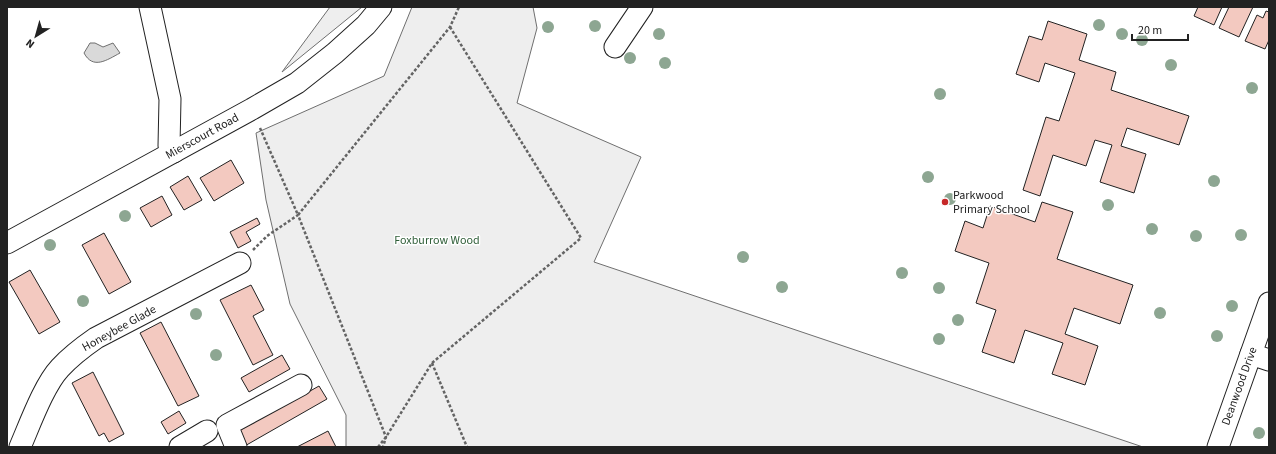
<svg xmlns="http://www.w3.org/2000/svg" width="1276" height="454" font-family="'Source Sans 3',sans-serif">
  <rect width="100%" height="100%" fill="#fff"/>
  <g fill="#eee" stroke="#6f6f6f">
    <path d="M330,7H362L282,72Z"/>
    <path d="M412,7H533L537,28L517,103L641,157L594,262L1143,447H346V415L290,304L266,200L256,133L384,76Z"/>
  </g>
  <path fill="#d9d9d9" stroke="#6f6f6f" d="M90,43H95L103,47L113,43L120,53C107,60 93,70 84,53Z"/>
  <g fill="#f3c9c0" stroke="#222">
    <path d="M1198,7H1222L1214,25L1194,16Z"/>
    <path d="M1229,7H1253L1239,37L1219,28Z"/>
    <path d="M1266,11L1269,12V40L1265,49L1245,41L1257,15L1263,18Z"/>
    <path d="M1048,21L1087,34L1079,60L1116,72L1111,90L1189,116L1179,145L1127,128L1121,146L1146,154L1134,193L1100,182L1112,145L1095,140L1086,166L1053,155L1040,196L1023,190L1046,117L1059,121L1075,73L1045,63L1039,82L1016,74L1029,36L1042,40Z"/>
    <path d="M231,160L244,183L214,201L200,178Z"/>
    <path d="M188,176L202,200L184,210L170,187Z"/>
    <path d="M162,196L172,215L151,227L140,208Z"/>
    <path d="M1042,202L1073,212L1057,259L1133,285L1120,324L1074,308L1065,334L1098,346L1085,385L1052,374L1063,343L1025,330L1014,363L982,352L996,310L976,303L989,263L955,251L965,221L983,228L990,206L1035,222Z"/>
    <path d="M257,218L260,224L246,232L251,241L238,248L230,232Z"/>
    <path d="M104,233L131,282L109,294L82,245Z"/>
    <path d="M30,270L60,322L39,334L9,282Z"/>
    <path d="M251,285L264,310L253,316L273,355L253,365L220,300Z"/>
    <path d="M161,322L199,396L178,406L140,333Z"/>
    <path d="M282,355L290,369L249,392L241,378Z"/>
    <path d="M93,372L124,434L109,442L104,433L99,436L72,383Z"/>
    <path d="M319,386L327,399L243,447L235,433Z"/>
    <path d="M179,411L186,423L168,434L161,422Z"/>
    <path d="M328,431L336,447H297Z"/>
  </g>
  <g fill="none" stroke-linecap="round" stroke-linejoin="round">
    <g stroke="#222" stroke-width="23">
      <g id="minor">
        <path d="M150,7L170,99L169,146L174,152"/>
        <path d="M615,47L642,7"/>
        <path d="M7,243L252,109L297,83L335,53L366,25L381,7"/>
        <path d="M1251,354L1269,360"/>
        <path d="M20,447C30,424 44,385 60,368C71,356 83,347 96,338L240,263"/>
        <path d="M180,447L207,431"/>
        <path d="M236,447L227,425L301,385"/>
        <path d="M1218,447L1269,303"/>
      </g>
    </g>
    <g stroke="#646464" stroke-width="2.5" stroke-dasharray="3 2" stroke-linecap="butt">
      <path d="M260,128L298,215L450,27L459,7"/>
      <path d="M253,250L267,236L298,215L386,437L383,447"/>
      <path d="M432,363L467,447"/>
      <path d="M378,447L386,437L432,363L581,238L450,27"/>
    </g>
    <use href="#minor" stroke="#fff" stroke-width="21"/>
  </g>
  <g fill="#8da692">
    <circle cx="1099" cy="25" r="6"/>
    <circle cx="595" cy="26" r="6"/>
    <circle cx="548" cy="27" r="6"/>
    <circle cx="659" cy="34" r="6"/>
    <circle cx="1122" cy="34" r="6"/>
    <circle cx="1142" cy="40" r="6"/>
    <circle cx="630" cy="58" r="6"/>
    <circle cx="665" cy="63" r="6"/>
    <circle cx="1171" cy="65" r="6"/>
    <circle cx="1252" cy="88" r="6"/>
    <circle cx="940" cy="94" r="6"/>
    <circle cx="928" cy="177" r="6"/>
    <circle cx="1214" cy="181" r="6"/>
    <circle cx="950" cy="199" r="6"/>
    <circle cx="1108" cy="205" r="6"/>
    <circle cx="125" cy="216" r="6"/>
    <circle cx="1152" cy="229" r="6"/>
    <circle cx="1241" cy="235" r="6"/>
    <circle cx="1196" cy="236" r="6"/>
    <circle cx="50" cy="245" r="6"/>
    <circle cx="743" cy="257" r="6"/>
    <circle cx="902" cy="273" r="6"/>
    <circle cx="782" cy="287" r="6"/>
    <circle cx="939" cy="288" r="6"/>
    <circle cx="83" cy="301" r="6"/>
    <circle cx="1232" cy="306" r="6"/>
    <circle cx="1160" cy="313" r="6"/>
    <circle cx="196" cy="314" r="6"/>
    <circle cx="958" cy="320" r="6"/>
    <circle cx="1217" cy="336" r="6"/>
    <circle cx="939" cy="339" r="6"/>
    <circle cx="216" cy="355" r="6"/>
    <circle cx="1259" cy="433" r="6"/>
  </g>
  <circle fill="#c62828" stroke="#fff" stroke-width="1.5" cx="945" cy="202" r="4"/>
  <g text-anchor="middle" stroke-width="3" stroke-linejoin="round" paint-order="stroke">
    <g font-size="12" fill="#222" stroke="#fff">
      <text transform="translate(202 136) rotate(-29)" y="4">Mierscourt Road</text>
      <text transform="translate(119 328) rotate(-29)" y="4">Honeybee Glade</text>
      <text transform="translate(1239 386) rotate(-70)" y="4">Deanwood Drive</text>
    </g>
    <g font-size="12" fill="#222" stroke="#fff" text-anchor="start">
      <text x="953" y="199">Parkwood<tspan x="953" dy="14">Primary School</tspan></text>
    </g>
    <g font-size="12" fill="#2f5e38" stroke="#fff">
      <text x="437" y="244">Foxburrow Wood</text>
    </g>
  </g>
  <rect width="1276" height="454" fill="none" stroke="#222222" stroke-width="16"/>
  <g transform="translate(36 36) rotate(217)" stroke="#ffffff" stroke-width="3" paint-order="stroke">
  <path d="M0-3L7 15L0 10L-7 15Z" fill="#222222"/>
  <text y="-6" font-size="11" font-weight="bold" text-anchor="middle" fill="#222222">N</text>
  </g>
  <path d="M1132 34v6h56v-6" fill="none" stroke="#222222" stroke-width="2"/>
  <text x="1138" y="34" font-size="12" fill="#222222" stroke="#ffffff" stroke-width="3" paint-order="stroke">20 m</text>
</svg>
